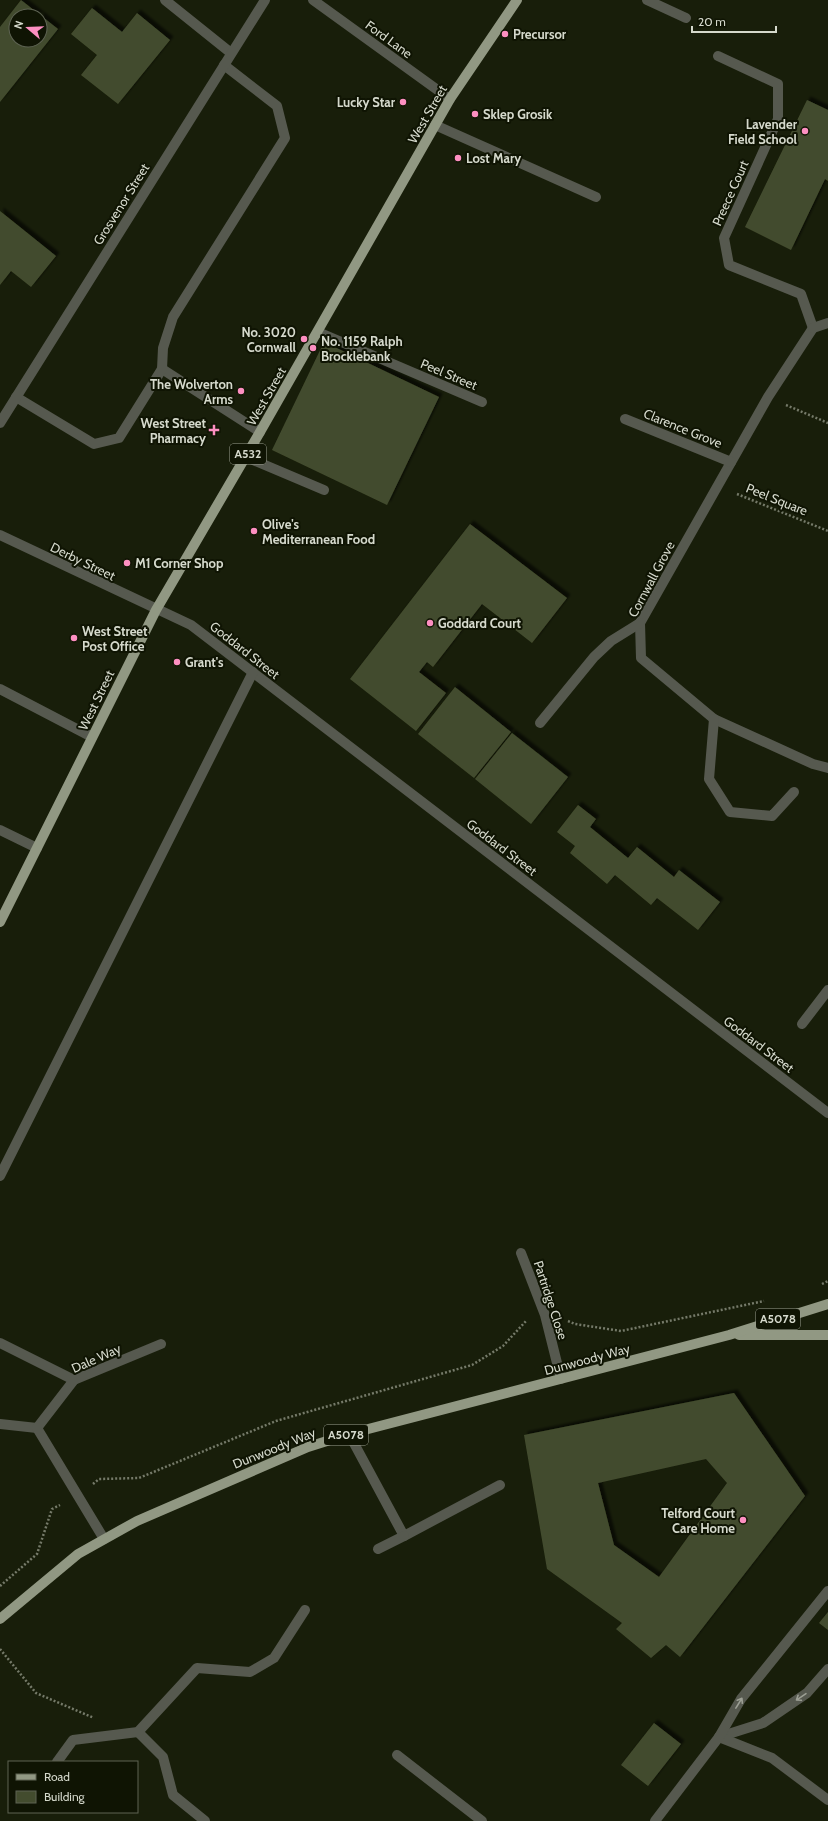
<svg xmlns="http://www.w3.org/2000/svg" width="828" height="1821" font-family="Cabin,sans-serif">
  <defs>
    <filter id="shadow"><feDropShadow dx="3.5" dy="-3.5" stdDeviation="1" flood-color="#0009"/></filter>
  </defs>
  <rect width="100%" height="100%" fill="#181e0a"/>
  <g fill="#434c2e" fill-rule="evenodd" filter="url(#shadow)">
    <path d="M21,0L58,29L0,102V27ZM16,16H40V40H16Z"/>
    <path d="M92,8L122,32L137,13L170,40L118,104L81,75L97,55L71,34Z"/>
    <path d="M807,100L828,110V181L825,179L791,250L745,227Z"/>
    <path d="M0,211L56,256L31,287L11,271L0,285Z"/>
    <path d="M324,342L439,397L387,505L272,450Z"/>
    <path d="M470,524L567,598L532,643L482,604L433,667L427,662L419,672L446,693L416,731L350,679Z"/>
    <path d="M455,687L511,732L474,778L418,734Z"/>
    <path d="M512,733L568,777L531,824L475,779Z"/>
    <path d="M578,805L596,819L590,827L628,858L637,847L674,877L679,870L720,902L698,930L657,898L651,905L615,875L607,884L570,853L575,846L557,832Z"/>
    <path d="M734,1393L805,1496L680,1657L666,1645L651,1658L616,1629L622,1623L547,1569L524,1435ZM706,1459L727,1483L659,1577L614,1545L598,1483Z"/>
    <path d="M828,1612V1630L819,1623Z"/>
    <path d="M654,1723L681,1744L648,1786L621,1765Z"/>
  </g>
  <g fill="none" stroke-linecap="round" stroke-linejoin="round">
    <g stroke="#757a69" stroke-width="2.5" stroke-dasharray="2 2" stroke-linecap="butt">
      <path d="M786,405L828,423"/>
      <path d="M737,494L828,531"/>
      <path d="M822,1284L828,1281"/>
      <path d="M568,1321L575,1324L621,1331L764,1301"/>
      <path d="M93,1484L99,1479L139,1478L276,1421L472,1365L503,1346L526,1321"/>
      <path d="M0,1586L37,1554L52,1509L60,1505"/>
      <path d="M0,1649L36,1693L94,1718"/>
    </g>
    <g stroke="#56594f" stroke-width="10">
      <path d="M165,0L231,53"/>
      <path d="M313,0L450,99"/>
      <path d="M647,0L686,18"/>
      <path d="M718,56L778,84V119L724,238L729,265L801,294L813,328"/>
      <path d="M435,125L596,197"/>
      <path d="M813,328L768,397L640,623L641,658L714,719L813,764L828,768"/>
      <path d="M813,328L828,323"/>
      <path d="M318,332L482,402"/>
      <path d="M162,369L260,432"/>
      <path d="M16,397L94,444L119,438L162,369L163,348L173,317L285,138L277,106L224,65"/>
      <path d="M625,419L731,462"/>
      <path d="M0,423L265,0"/>
      <path d="M246,457L324,490"/>
      <path d="M0,535L191,625L828,1113"/>
      <path d="M0,689L92,737"/>
      <path d="M714,719L709,779L730,812L772,816L794,792"/>
      <path d="M540,723L594,657L611,641L640,623"/>
      <path d="M0,830L37,848"/>
      <path d="M802,1024L828,990"/>
      <path d="M0,1176L253,672"/>
      <path d="M521,1253L545,1315L561,1379"/>
      <path d="M0,1343L74,1380"/>
      <path d="M0,1424L37,1428"/>
      <path d="M349,1434L404,1536L500,1485"/>
      <path d="M104,1539L37,1428L74,1380L161,1344"/>
      <path d="M378,1549L404,1536"/>
      <path d="M138,1732L163,1757L173,1795L205,1821"/>
      <path d="M719,1737L763,1723L807,1693L828,1669"/>
      <path d="M719,1737L772,1758L828,1800"/>
      <path d="M397,1755L482,1821"/>
      <path d="M57,1762L73,1740L138,1732L197,1668L250,1672L274,1658L305,1610"/>
      <path d="M655,1821L719,1737L741,1699L828,1591"/>
    </g>
    <g stroke="#919883" stroke-width="10">
      <path d="M0,922L156,610L260,432L450,99L517,0"/>
      <path d="M739,1335H828"/>
      <path d="M0,1619L78,1554L137,1521L308,1447L349,1434L729,1335L828,1304"/>
    </g>
  </g>
  <defs><path id="oneway-shaft" d="M-6 0H5M1.5-3L5.5 0L1.5 3" fill="none" stroke-width="1.6" stroke-linecap="round" stroke-linejoin="round"/></defs>
  <g stroke="#9c9f94">
    <use href="#oneway-shaft" transform="translate(801 1697) rotate(146)"/>
    <use href="#oneway-shaft" transform="translate(739 1703) rotate(-58)"/>
  </g>
  <g fill="#fd8fc1" stroke="#0f1403" stroke-width="1.5">
    <circle cx="505" cy="34" r="4"/>
    <circle cx="403" cy="102" r="4"/>
    <circle cx="475" cy="114" r="4"/>
    <circle cx="805" cy="131" r="4"/>
    <circle cx="458" cy="158" r="4"/>
    <circle cx="304" cy="339" r="4"/>
    <circle cx="313" cy="348" r="4"/>
    <circle cx="241" cy="391" r="4"/>
    <path d="M212 424h4v4h4v4h-4v4h-4v-4h-4v-4h4z"/>
    <circle cx="254" cy="531" r="4"/>
    <circle cx="127" cy="563" r="4"/>
    <circle cx="430" cy="623" r="4"/>
    <circle cx="74" cy="638" r="4"/>
    <circle cx="177" cy="662" r="4"/>
    <circle cx="743" cy="1520" r="4"/>
  </g>
  <g text-anchor="middle" stroke-width="4" stroke-linejoin="round" paint-order="stroke">
    <g fill="#0f1403" stroke="#9a9e90" stroke-width="1">
      <rect x="230" y="444" width="36" height="20" rx="3"/>
      <rect x="756" y="1309" width="44" height="20" rx="3"/>
      <rect x="324" y="1425" width="44" height="20" rx="3"/>
    </g>
    <g font-size="12" font-weight="bold" fill="#d5d9cc">
      <text x="248" y="458">A532</text>
      <text x="778" y="1323">A5078</text>
      <text x="346" y="1439">A5078</text>
    </g>
    <g font-size="13" font-weight="bold" fill="#d5d9cc" stroke="#0f1403" text-anchor="start">
      <text x="513" y="39">Precursor</text>
      <text x="395" y="107" text-anchor="end">Lucky Star</text>
      <text x="483" y="119">Sklep Grosik</text>
      <text x="797" y="129" text-anchor="end">Lavender<tspan x="797" dy="15">Field School</tspan></text>
      <text x="466" y="163">Lost Mary</text>
      <text x="296" y="337" text-anchor="end">No. 3020<tspan x="296" dy="15">Cornwall</tspan></text>
      <text x="321" y="346">No. 1159 Ralph<tspan x="321" dy="15">Brocklebank</tspan></text>
      <text x="233" y="389" text-anchor="end">The Wolverton<tspan x="233" dy="15">Arms</tspan></text>
      <text x="206" y="428" text-anchor="end">West Street<tspan x="206" dy="15">Pharmacy</tspan></text>
      <text x="262" y="529">Olive's<tspan x="262" dy="15">Mediterranean Food</tspan></text>
      <text x="135" y="568">M1 Corner Shop</text>
      <text x="438" y="628">Goddard Court</text>
      <text x="82" y="636">West Street<tspan x="82" dy="15">Post Office</tspan></text>
      <text x="185" y="667">Grant's</text>
      <text x="735" y="1518" text-anchor="end">Telford Court<tspan x="735" dy="15">Care Home</tspan></text>
    </g>
    <g font-size="13" fill="#d5d9cc" stroke="#0f1403">
      <text transform="translate(389 39) rotate(36)" y="5">Ford Lane</text>
      <text transform="translate(427 114) rotate(-60)" y="5">West Street</text>
      <text transform="translate(730 193) rotate(-66)" y="5">Preece Court</text>
      <text transform="translate(121 204) rotate(-58)" y="5">Grosvenor Street</text>
      <text transform="translate(449 374) rotate(23)" y="5">Peel Street</text>
      <text transform="translate(266 396) rotate(-60)" y="5">West Street</text>
      <text transform="translate(683 428) rotate(22)" y="5">Clarence Grove</text>
      <text transform="translate(777 499) rotate(22)" y="5">Peel Square</text>
      <text transform="translate(83 561) rotate(26)" y="5">Derby Street</text>
      <text transform="translate(651 579) rotate(-62)" y="5">Cornwall Grove</text>
      <text transform="translate(245 650) rotate(38)" y="5">Goddard Street</text>
      <text transform="translate(96 700) rotate(-64)" y="5">West Street</text>
      <text transform="translate(502 847) rotate(37)" y="5">Goddard Street</text>
      <text transform="translate(759 1044) rotate(37)" y="5">Goddard Street</text>
      <text transform="translate(551 1300) rotate(72)" y="5">Partridge Close</text>
      <text transform="translate(96 1358) rotate(-24)" y="5">Dale Way</text>
      <text transform="translate(587 1359) rotate(-15)" y="5">Dunwoody Way</text>
      <text transform="translate(274 1448) rotate(-22)" y="5">Dunwoody Way</text>
    </g>
  </g>
  <rect x="8" y="1761" width="130" height="52" fill="#0f1403" stroke="#5e6353"/>
  <rect x="16" y="1774" width="20" height="6" fill="#919883" stroke="#5e6353"/>
  <text x="44" y="1781" font-size="12" fill="#d5d9cc">Road</text>
  <rect x="16" y="1791" width="20" height="12" fill="#434c2e" stroke="#5e6353"/>
  <text x="44" y="1801" font-size="12" fill="#d5d9cc">Building</text>
  <g transform="translate(28 28) rotate(289)"><circle r="19" fill="#0f1403" stroke="#5e6353"/>
  <path d="M0-3L7 15L0 10L-7 15Z" fill="#fd8fc1"/>
  <text y="-6" font-size="11" font-weight="bold" text-anchor="middle" fill="#d5d9cc">N</text>
  </g>
  <path d="M692 26v6h84v-6" fill="none" stroke="#d5d9cc" stroke-width="2"/>
  <text x="698" y="26" font-size="12" fill="#d5d9cc" stroke="#0f1403" stroke-width="3" paint-order="stroke">20 m</text>
</svg>
